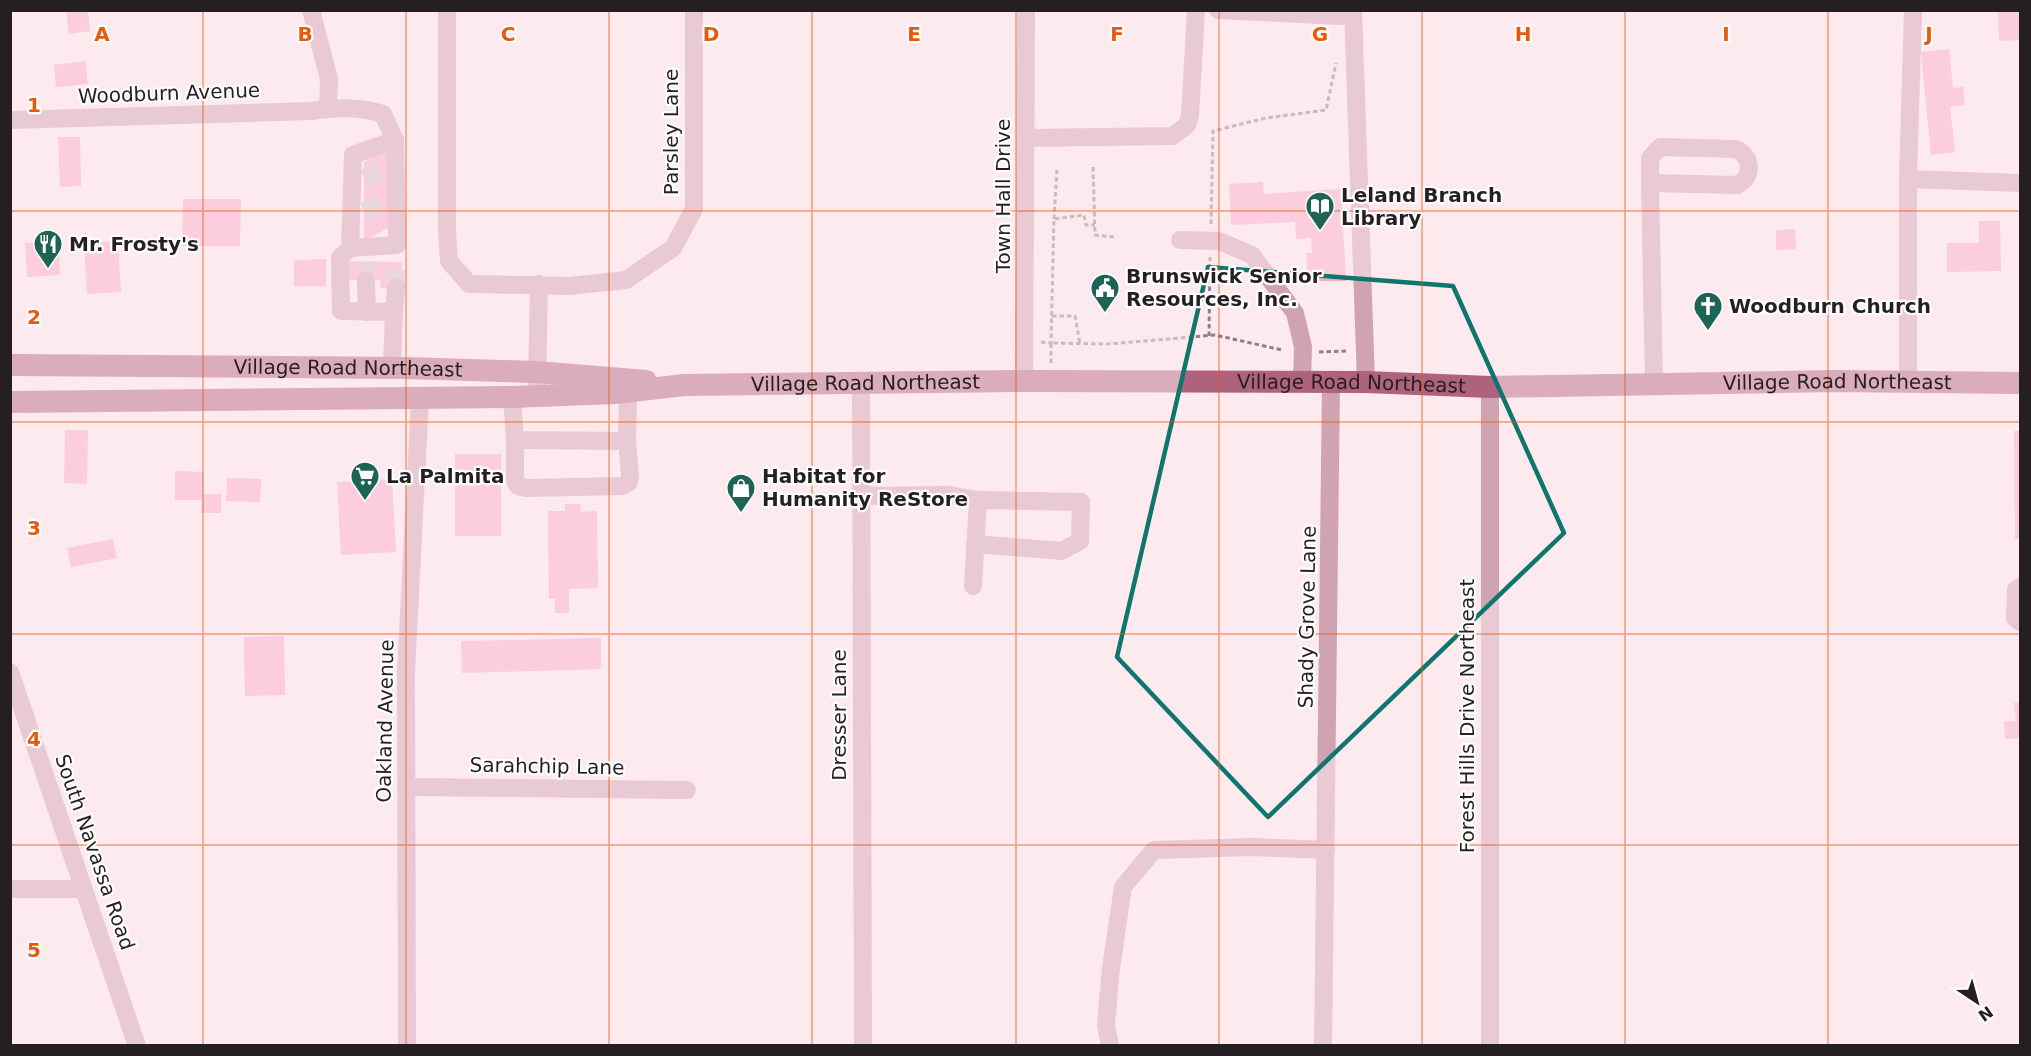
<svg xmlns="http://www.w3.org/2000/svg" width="2031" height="1056" font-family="'DejaVu Sans',sans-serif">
  <rect width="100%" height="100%" fill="#fdeaef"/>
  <g fill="#faaac5">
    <path d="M66,10H88L90,31L69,34Z"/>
    <path d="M1998,10H2020V40L1999,41Z"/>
    <path d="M1949,49L1953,88L1963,87L1965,105L1950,107L1955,152L1931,155L1921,52Z"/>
    <path d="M85,61L88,84L56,87L54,65Z"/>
    <path d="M58,137H80L81,186L60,187Z"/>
    <path d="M387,150L388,228L364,241V162Z"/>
    <path d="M1263,182L1264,194L1341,189L1346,281H1308L1306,253H1312L1311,238L1296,239L1295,222L1231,225L1229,184Z"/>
    <path d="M183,199H241L240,246H182Z"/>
    <path d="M1979,221H2000L2001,271L1947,272V243H1979Z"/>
    <path d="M1795,229L1796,249L1776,250V230Z"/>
    <path d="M58,241L60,275L27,277L25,243Z"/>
    <path d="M118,241L121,292L87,294L84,243Z"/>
    <path d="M326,259V286H294V260Z"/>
    <path d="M345,261L402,262L401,288H380L381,280H345Z"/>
    <path d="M65,430H88L87,484L64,483Z"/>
    <path d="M2014,431H2020V539H2015Z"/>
    <rect x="455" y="454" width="46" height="82"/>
    <path d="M175,471L204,472V494H221V513H201V500H175Z"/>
    <path d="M227,478L261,479L260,502L226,501Z"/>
    <path d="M392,479L396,552L341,555L337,482Z"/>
    <path d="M565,504H580L581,512L597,511L598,588L569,589V613H555V599H549L548,511H565Z"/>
    <path d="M113,539L117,558L71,567L67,548Z"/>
    <path d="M284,636L285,695L245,696L244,637Z"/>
    <path d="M601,638V669L462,673L461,641Z"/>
    <path d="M2020,702V738L2005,739L2004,722L2016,721L2014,703Z"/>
  </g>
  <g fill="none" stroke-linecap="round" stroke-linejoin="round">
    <g stroke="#d2c1c6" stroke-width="18" stroke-dasharray="18 9" stroke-linecap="butt">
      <path d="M364,178L388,167"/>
      <path d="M364,211L388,201"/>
      <path d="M366,280V261"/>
      <path d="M396,288V262"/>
    </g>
    <g stroke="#8e8185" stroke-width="3" stroke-dasharray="4.5 3" stroke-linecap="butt">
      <path d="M1093,167L1095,235L1115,237"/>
      <path d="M1054,219L1057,169"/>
      <path d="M1211,224L1213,131L1266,118L1326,110L1336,63"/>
      <path d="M1052,316H1075L1080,344"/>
      <path d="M1209,336L1210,257"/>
      <path d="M1041,342L1051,343L1054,219L1084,215L1086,225H1095"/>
      <path d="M1319,352L1348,351"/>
      <path d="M1051,363V343L1108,344L1215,335L1282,350"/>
    </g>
    <g stroke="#d0a3b1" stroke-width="18">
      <path d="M311,10L329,79L328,108"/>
      <path d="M447,10V230L449,261L469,284L569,286L626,280L673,248L694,209V10"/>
      <path d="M1218,10L1340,16L1353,11"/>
      <path d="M1353,10L1366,382"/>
      <path d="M10,120L311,111C336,107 360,106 383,114L395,140L397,245L350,248L340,258L341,311L394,312L392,368"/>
      <path d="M1026,138L1173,136L1187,125L1190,116L1196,10"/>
      <path d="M1908,179L2020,183"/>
      <path d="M1650,183L1737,185C1754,177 1752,156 1736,149L1660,147L1650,158V183L1654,384"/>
      <path d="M1180,240L1219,241L1252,255L1295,313L1303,347L1302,383"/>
      <path d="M350,248L353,155L395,140"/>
      <path d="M366,280L367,312"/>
      <path d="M394,312L396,288"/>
      <path d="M1024,381L1026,10"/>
      <path d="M1908,382V179L1913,10"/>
      <path d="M537,384L539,284"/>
      <path d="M861,384L863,1046"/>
      <path d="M1490,387V1046"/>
      <path d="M512,397L515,440L627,441L628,392"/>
      <path d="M515,440V481L518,486L526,488L623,486L629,482L630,476L627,441"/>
      <path d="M861,496L949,495L978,500L973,586"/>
      <path d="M975,544L1062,551L1080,541L1081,502L978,500"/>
      <path d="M2020,587L2016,590L2015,618L2020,622"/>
      <path d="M10,672L137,1046"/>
      <path d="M407,787L687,790"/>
      <path d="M10,889H83"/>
      <path d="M407,1046L406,672L420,398"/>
      <path d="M1110,1046L1106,1025L1111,968L1123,887L1154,850L1252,847L1326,850"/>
      <path d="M1323,1046L1331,383"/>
    </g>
    <g stroke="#af627e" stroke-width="22">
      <path id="s1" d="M10,365L405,368L537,372L646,381"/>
      <path id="s2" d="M10,402L512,397L615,393L684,385L1024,381L1366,382L1490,387L1834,381L2020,383"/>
    </g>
  </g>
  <path d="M0 0H2031V1056H0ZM1208,267L1453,286L1564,533L1268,817L1117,657Z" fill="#fdeaef" fill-opacity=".55" fill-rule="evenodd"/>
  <path fill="none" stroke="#0f766e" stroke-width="4.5" stroke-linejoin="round" d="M1208,267L1453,286L1564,533L1268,817L1117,657Z"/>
  <path fill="none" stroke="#e8590c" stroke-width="1.5" stroke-opacity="0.55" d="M203,10V1046M406,10V1046M609,10V1046M812,10V1046M1016,10V1046M1219,10V1046M1422,10V1046M1625,10V1046M1828,10V1046M10,211H2020M10,422H2020M10,634H2020M10,845H2020"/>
  <defs>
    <g id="library-pin" transform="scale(1.5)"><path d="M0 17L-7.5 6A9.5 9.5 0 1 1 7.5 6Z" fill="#1d6356" stroke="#fdfdfd"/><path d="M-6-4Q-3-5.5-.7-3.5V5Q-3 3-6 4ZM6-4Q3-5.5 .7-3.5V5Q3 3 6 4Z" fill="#fff"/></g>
    <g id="restaurant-pin" transform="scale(1.5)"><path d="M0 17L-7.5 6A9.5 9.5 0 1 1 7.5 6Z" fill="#1d6356" stroke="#fdfdfd"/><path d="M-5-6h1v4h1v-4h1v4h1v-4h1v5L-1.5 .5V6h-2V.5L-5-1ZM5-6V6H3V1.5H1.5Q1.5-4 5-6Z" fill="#fff"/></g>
    <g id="civic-pin" transform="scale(1.5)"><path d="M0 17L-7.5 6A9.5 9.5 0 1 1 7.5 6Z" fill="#1d6356" stroke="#fdfdfd"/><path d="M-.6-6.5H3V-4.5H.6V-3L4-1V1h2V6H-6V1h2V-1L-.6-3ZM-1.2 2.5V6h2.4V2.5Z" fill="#fff"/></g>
    <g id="church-pin" transform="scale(1.5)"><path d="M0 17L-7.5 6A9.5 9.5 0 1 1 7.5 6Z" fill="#1d6356" stroke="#fdfdfd"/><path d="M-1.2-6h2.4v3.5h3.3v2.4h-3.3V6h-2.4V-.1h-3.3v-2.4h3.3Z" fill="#fff"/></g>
    <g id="supermarket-pin" transform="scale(1.5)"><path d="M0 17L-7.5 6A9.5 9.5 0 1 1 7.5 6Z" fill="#1d6356" stroke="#fdfdfd"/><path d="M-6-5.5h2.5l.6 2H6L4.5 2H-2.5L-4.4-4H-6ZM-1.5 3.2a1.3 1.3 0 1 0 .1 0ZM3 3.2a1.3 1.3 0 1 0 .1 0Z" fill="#fff"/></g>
    <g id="shop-pin" transform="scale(1.5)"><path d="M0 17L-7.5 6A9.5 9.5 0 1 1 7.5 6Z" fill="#1d6356" stroke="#fdfdfd"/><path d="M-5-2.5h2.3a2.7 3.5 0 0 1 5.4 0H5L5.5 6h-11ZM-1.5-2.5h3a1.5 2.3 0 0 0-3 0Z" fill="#fff"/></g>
  </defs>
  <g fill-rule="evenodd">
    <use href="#library-pin" x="1320" y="206"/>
    <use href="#restaurant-pin" x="48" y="244"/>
    <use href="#civic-pin" x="1105" y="288"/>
    <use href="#church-pin" x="1708" y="306"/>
    <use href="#supermarket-pin" x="365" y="476"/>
    <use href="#shop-pin" x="741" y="488"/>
  </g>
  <g text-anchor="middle" stroke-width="4.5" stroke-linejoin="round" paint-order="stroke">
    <g font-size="20" fill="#261f21" stroke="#fdfdfd">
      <text transform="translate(169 93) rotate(-2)" y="7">Woodburn Avenue</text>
      <text transform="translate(671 132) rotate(-90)" y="7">Parsley Lane</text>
      <text transform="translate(1003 196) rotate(-90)" y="7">Town Hall Drive</text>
      <text dy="7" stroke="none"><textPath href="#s1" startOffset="338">Village Road Northeast</textPath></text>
      <text dy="7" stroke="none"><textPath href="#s2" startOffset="856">Village Road Northeast</textPath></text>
      <text dy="7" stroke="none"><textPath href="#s2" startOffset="1828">Village Road Northeast</textPath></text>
      <text dy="7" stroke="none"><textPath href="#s2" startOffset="1342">Village Road Northeast</textPath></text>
      <text transform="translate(1307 617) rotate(-89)" y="7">Shady Grove Lane</text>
      <text transform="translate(839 715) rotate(-90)" y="7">Dresser Lane</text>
      <text transform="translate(1467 716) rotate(-90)" y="7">Forest Hills Drive Northeast</text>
      <text transform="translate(385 721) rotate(-89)" y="7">Oakland Avenue</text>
      <text transform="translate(547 766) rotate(1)" y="7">Sarahchip Lane</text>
      <text transform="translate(95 852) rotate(71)" y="7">South Navassa Road</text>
    </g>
    <g font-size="20" font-weight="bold" fill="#261f21" stroke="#fdfdfd" text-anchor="start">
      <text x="1341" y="202">Leland Branch<tspan x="1341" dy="23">Library</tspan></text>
      <text x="69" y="251">Mr. Frosty's</text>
      <text x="1126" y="283">Brunswick Senior<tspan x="1126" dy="23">Resources, Inc.</tspan></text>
      <text x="1729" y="313">Woodburn Church</text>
      <text x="386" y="483">La Palmita</text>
      <text x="762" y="483">Habitat for<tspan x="762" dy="23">Humanity ReStore</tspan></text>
    </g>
  </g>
  <g font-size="20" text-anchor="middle" font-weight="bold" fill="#e8590c" stroke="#fdfdfd" stroke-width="4.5" stroke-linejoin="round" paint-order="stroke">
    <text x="102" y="41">A</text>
    <text x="305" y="41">B</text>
    <text x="508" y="41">C</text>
    <text x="711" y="41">D</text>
    <text x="914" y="41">E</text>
    <text x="1117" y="41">F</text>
    <text x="1320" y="41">G</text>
    <text x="1523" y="41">H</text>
    <text x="1726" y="41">I</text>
    <text x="1929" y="41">J</text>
    <text x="34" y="112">1</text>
    <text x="34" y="324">2</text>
    <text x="34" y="535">3</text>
    <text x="34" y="746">4</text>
    <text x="34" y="957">5</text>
  </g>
  <rect width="2031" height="1056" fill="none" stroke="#261f21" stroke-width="24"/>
  <g transform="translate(1977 1002) rotate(144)" stroke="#fdfdfd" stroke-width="4.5" paint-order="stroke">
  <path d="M0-4.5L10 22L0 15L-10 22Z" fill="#261f21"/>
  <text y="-9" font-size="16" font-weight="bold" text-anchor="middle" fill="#261f21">N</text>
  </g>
</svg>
